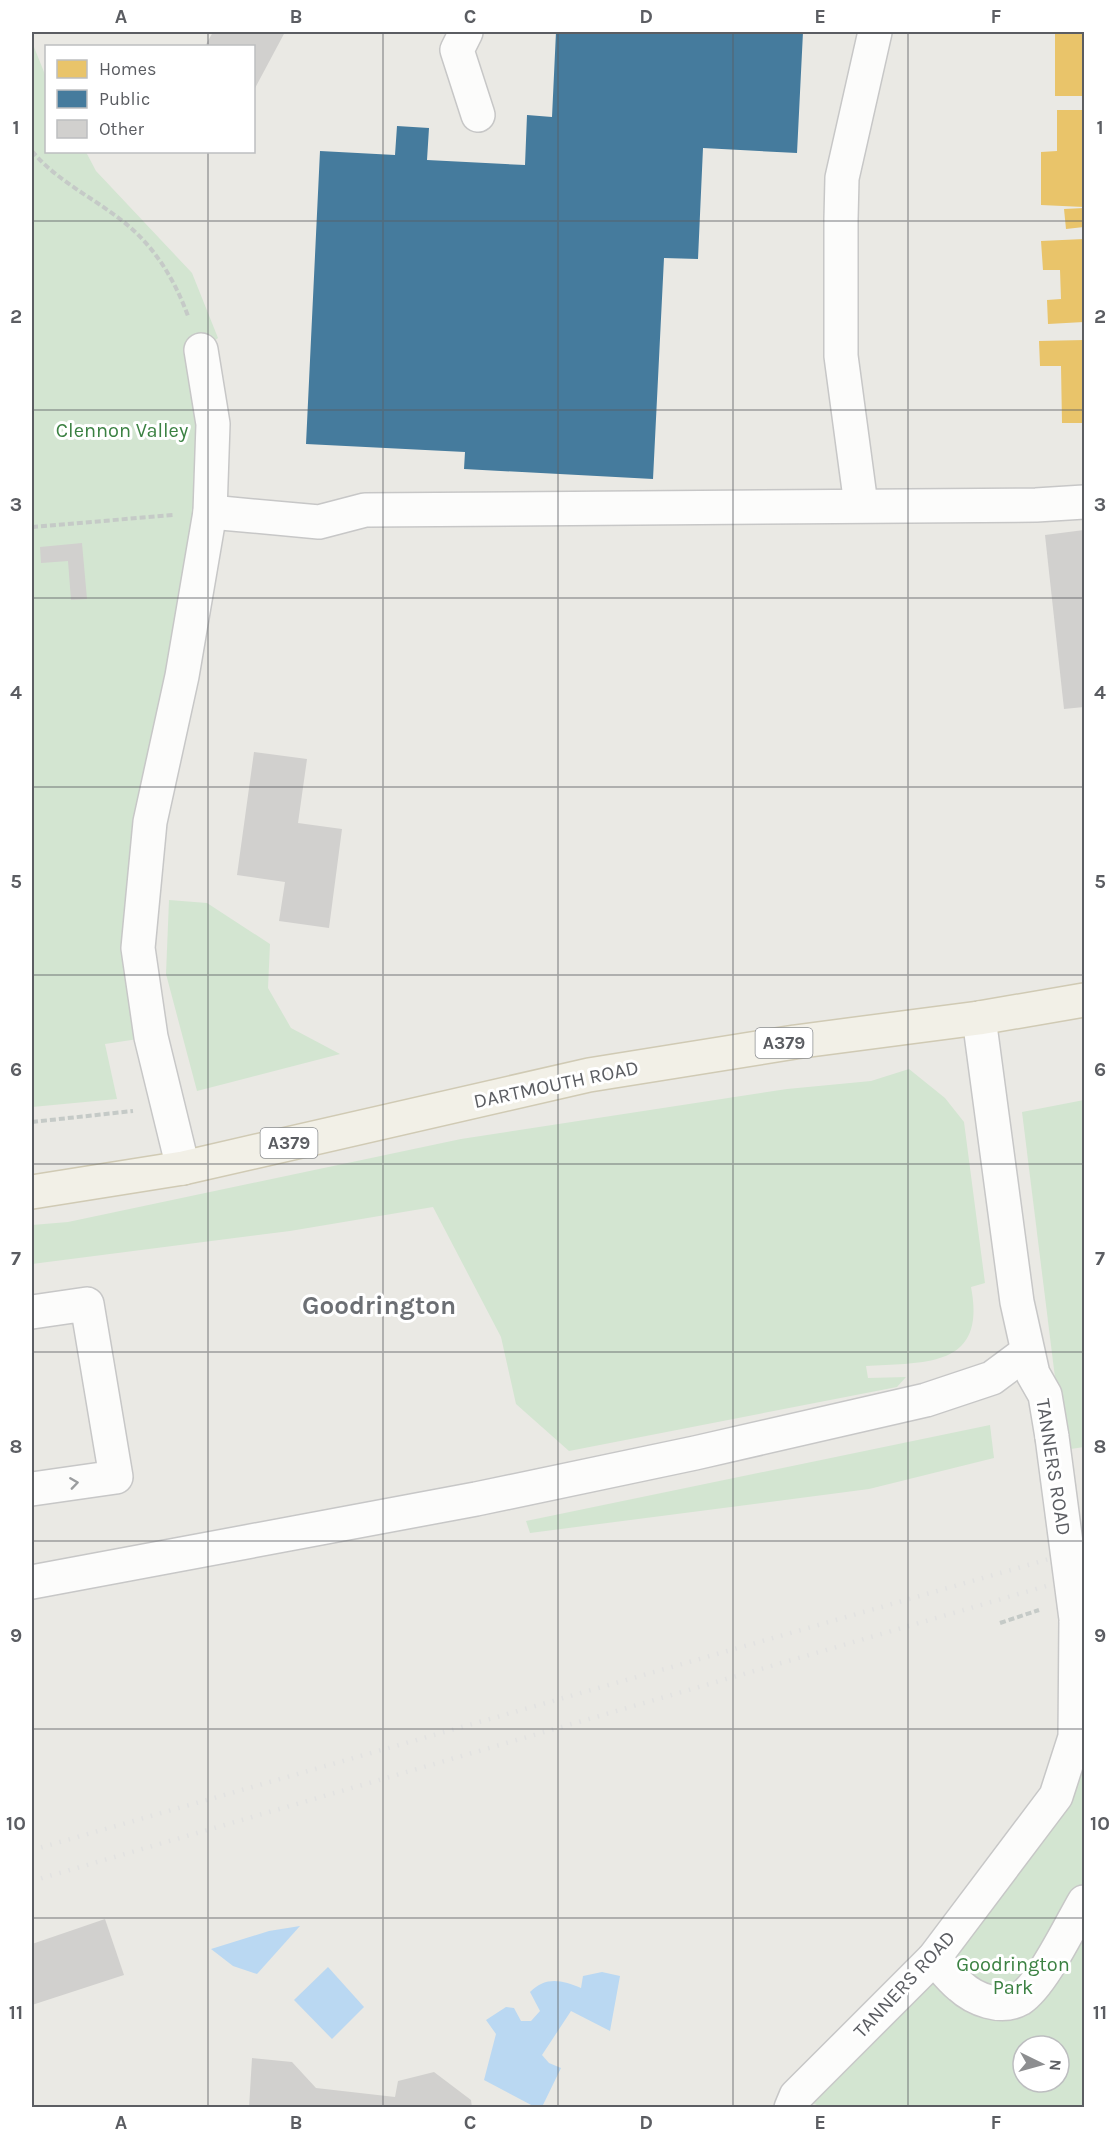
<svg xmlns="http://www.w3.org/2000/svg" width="1116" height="2139" font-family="Karla,sans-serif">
  <rect width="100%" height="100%" fill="#eae9e4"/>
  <g fill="#d3e5d1" fill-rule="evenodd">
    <path d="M32,42L46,77V152H86L96,171L192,273L218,338L202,350L213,424L150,822L151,1037L105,1044L117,1099L32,1107Z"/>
    <path d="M169,900L207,903L270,944L268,988L291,1028L340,1054L197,1091L166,974Z"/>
    <path d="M909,1069L945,1098L964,1122L985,1283L971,1287C987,1369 924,1362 866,1366L868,1378L906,1377L897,1387L569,1451L516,1404L501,1337L433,1207L290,1231L32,1264V1225L68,1222L461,1139L787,1089L871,1081Z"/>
    <path d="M1084,1100V1447L1064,1450L1022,1112Z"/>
    <path d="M990,1425L994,1458L869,1489L530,1533L526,1521Z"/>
    <path d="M1084,1732V2107L824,2108L796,2096L907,1987ZM1023,2046H1059V2082H1023Z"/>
  </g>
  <g fill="#bad8f2">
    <path d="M300,1926L257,1974L233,1966L211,1949L269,1931Z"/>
    <path d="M328,1967L364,2007L332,2039L294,2000Z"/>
    <path d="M602,1972L620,1976L610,2031L571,2011L542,2055L549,2063L561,2068L542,2107H535L484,2080L496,2034L486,2020L506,2007L514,2008L521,2021H531L540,2011L530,1992C546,1976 562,1980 581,1988L583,1976Z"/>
  </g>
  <g fill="#e9c46a">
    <rect x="1055" y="32" width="29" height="64"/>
    <path d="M1057,110H1082L1084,207L1041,205V152L1057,151Z"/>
    <path d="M1084,208V227L1066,229L1064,209Z"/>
    <path d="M1084,239V322L1048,324L1047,300L1061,299L1060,270H1043L1041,241Z"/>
    <path d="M1084,340V423H1062L1061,366H1040L1039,341Z"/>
  </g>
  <path fill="#457b9d" d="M556,32H803L797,153L703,148L698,259L664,258L653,479L464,469L465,452L306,444L320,151L395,155L397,126L429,128L427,160L525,165L527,115L552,117Z"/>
  <g fill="#d1d0ce">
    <path d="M213,32H285L254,90V46H205Z"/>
    <path d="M1084,530V707L1064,709L1045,535Z"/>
    <path d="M82,543L87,599L71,600L68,561L41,563L40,547Z"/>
    <path d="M254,752L307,759L298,823L342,829L329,928L279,921L285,882L237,875Z"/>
    <path d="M105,1919L124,1975L32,2005V1944Z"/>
    <path d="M252,2058L292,2062L316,2088L395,2097L398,2081L434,2072L471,2100L472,2108H249Z"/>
  </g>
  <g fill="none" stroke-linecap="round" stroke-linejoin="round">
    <g stroke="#c7c7c7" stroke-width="36">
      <g id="minor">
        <path d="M466,32L457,50L478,115"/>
        <path d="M861,505L841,356V219L842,178L875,32"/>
        <path d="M210,512L319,522L365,510L1036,505L1084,502"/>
        <path d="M979,1018L1017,1302L1033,1374L1045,1395L1052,1437"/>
        <path d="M183,1168L151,1037L138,948L150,822L182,676L210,512L213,424L201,350"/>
        <path d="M32,1312L87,1304L116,1477L32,1489"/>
        <path d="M32,1582L476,1499L695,1453L926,1400L992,1378L1027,1352"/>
        <path d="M934,1958C942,1967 950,1978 960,1986C974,1999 1001,2010 1020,1999C1042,1985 1070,1926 1084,1902"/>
        <path d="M791,2108L796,2096L934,1958L1056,1796L1075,1737L1076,1619"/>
      </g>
    </g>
    <g stroke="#d0cab4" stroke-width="36">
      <path id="major" d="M32,1192L183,1168L589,1075L795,1042L979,1018L1084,1000"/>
    </g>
    <g stroke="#c5cac7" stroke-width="4" stroke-dasharray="6 3" stroke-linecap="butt">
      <path d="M32,151C56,180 90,196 120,219C153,244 174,278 188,316"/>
      <path d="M32,527L173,515"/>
      <path d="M32,1122L133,1111"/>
      <path d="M1000,1623L1039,1610"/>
    </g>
    <use href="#minor" stroke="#fcfcfb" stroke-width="33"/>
    <use href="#major" stroke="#f2f0e7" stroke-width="33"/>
    <g stroke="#e2e2e1" stroke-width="4.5" stroke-dasharray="1.5 8" stroke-linecap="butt">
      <path d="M32,1850L1084,1549"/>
      <path d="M32,1881L1084,1575"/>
    </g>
    <g stroke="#c7c7c7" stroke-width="36" stroke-linecap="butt">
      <path id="minor-bridge" d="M1052,1437L1076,1619"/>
    </g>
    <use href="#minor-bridge" stroke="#fcfcfb" stroke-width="33"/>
  </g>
  <defs><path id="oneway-chevron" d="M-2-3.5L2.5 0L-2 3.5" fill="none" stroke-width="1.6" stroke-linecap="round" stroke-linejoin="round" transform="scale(1.5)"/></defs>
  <use stroke="#9b9d9f" href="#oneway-chevron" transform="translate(74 1483) rotate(-8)"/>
  <path fill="none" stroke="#5b5d62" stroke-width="1.5" stroke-opacity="0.55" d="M208,32V46M383,32V2108M558,32V2108M733,32V2108M908,32V2108M208,152V2108M32,221H1084M32,410H1084M32,598H1084M32,787H1084M32,975H1084M32,1164H1084M32,1352H1084M32,1541H1084M32,1729H1084M32,1918H1084"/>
  <g text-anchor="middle" stroke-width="6" stroke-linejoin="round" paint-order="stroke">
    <g fill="#fff" stroke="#8c8e91" stroke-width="1.5">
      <rect x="755.5" y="1028" width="57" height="30" rx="4.5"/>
      <rect x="260.5" y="1128" width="57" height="30" rx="4.5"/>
    </g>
    <g font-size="18" font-weight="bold" fill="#5b5d62">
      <text x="784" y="1049">A379</text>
      <text x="289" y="1149">A379</text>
    </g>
    <g font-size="20" fill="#3b8142" stroke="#fff">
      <text x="122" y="437">Clennon Valley</text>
      <text x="1013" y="1971">Goodrington<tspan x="1013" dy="23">Park</tspan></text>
    </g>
    <g font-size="20" fill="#5b5d62" stroke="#fff">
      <text transform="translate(556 1084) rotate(-12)" y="7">DARTMOUTH ROAD</text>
      <text transform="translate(1054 1467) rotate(81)" y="7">TANNERS ROAD</text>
      <text transform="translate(904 1984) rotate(-47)" y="7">TANNERS ROAD</text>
    </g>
    <g font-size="26" font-weight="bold" fill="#6c6f74" stroke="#fff">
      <text x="379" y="1314">Goodrington</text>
    </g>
  </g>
  <rect width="1116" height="2139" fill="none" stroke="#ffffff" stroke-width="66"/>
  <rect x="45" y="45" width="210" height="108" fill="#ffffff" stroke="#bdbec0" stroke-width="1.5"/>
  <rect x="57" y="60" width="30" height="18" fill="#e9c46a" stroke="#bdbec0" stroke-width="1.5"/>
  <text x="99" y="75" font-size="18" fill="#5b5d62">Homes</text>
  <rect x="57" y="90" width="30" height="18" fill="#457b9d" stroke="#bdbec0" stroke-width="1.5"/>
  <text x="99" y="105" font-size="18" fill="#5b5d62">Public</text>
  <rect x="57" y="120" width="30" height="18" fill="#d1d0ce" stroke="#bdbec0" stroke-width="1.5"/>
  <text x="99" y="135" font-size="18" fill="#5b5d62">Other</text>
  <g transform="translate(1041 2064) rotate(95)"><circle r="28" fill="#ffffff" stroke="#bdbec0" stroke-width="1.5"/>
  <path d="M0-4.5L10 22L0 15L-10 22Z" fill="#8d8e90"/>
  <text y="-9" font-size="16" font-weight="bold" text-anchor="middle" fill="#5b5d62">N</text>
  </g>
  <rect x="33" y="33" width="1050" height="2073" fill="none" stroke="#5b5d62" stroke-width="2"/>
  <g font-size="20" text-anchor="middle" font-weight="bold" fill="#5b5d62">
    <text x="121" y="23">A</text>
    <text x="296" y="23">B</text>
    <text x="470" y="23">C</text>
    <text x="646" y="23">D</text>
    <text x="820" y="23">E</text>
    <text x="996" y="23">F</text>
    <text x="16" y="134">1</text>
    <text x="1100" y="134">1</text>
    <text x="16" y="323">2</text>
    <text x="1100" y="323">2</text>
    <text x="16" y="511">3</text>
    <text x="1100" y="511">3</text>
    <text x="16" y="699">4</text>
    <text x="1100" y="699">4</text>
    <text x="16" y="888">5</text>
    <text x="1100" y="888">5</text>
    <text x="16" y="1076">6</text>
    <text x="1100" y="1076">6</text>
    <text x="16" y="1265">7</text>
    <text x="1100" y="1265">7</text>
    <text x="16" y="1453">8</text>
    <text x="1100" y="1453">8</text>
    <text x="16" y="1642">9</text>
    <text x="1100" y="1642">9</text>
    <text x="16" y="1830">10</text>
    <text x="1100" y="1830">10</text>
    <text x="16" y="2019">11</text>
    <text x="1100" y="2019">11</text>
    <text x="121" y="2129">A</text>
    <text x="296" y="2129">B</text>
    <text x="470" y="2129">C</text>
    <text x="646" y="2129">D</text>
    <text x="820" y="2129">E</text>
    <text x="996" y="2129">F</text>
  </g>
</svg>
